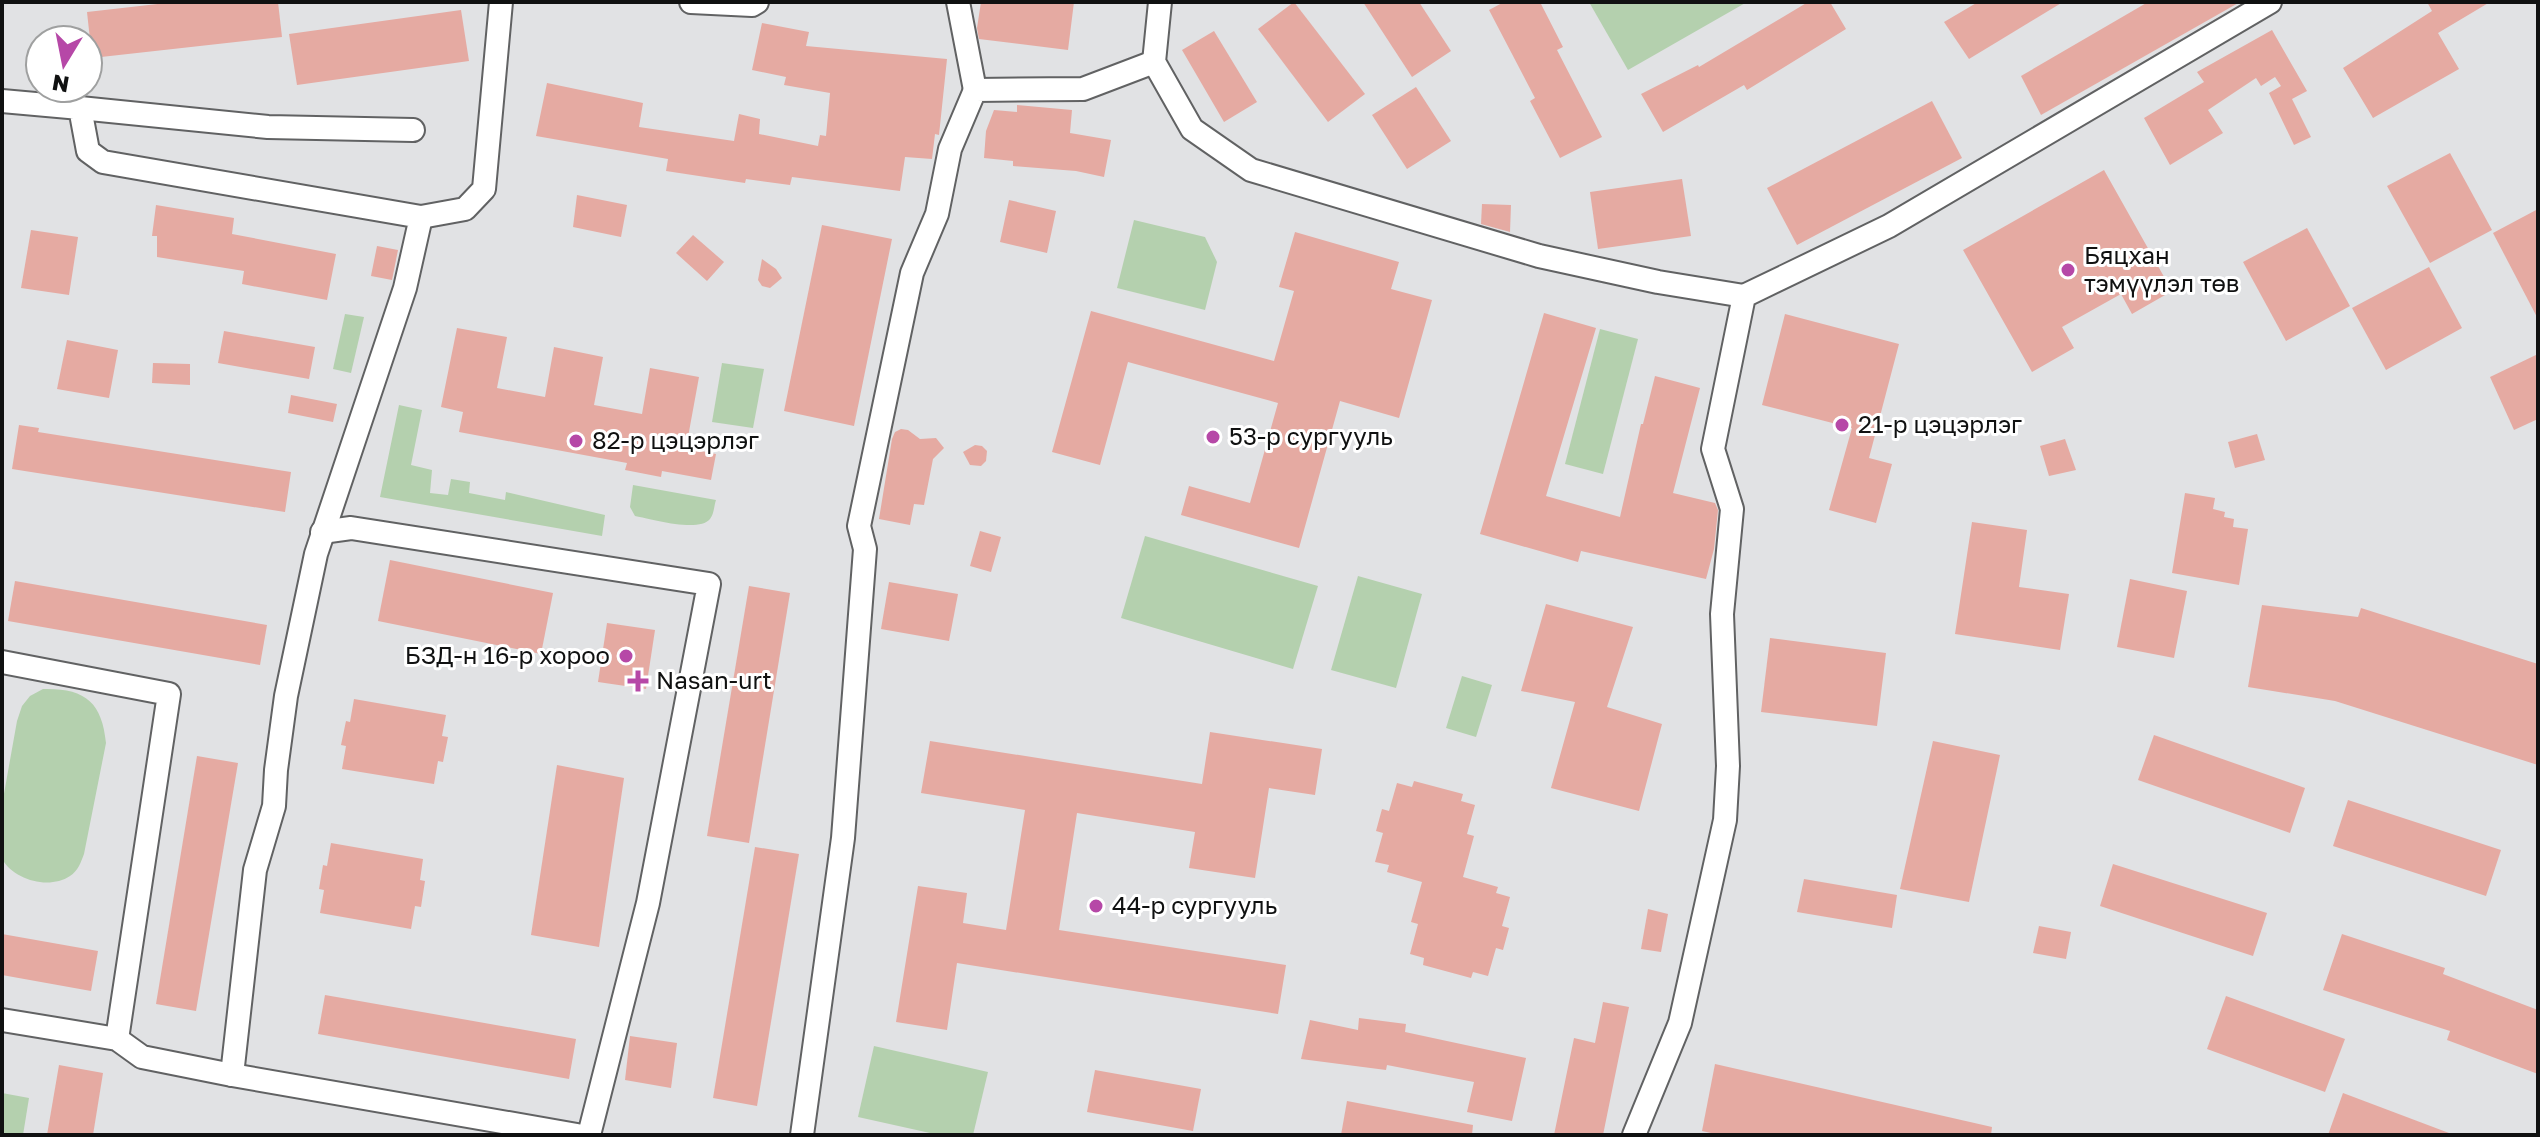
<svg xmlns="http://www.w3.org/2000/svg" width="2540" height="1137" font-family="'Golos Text',sans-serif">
  <rect width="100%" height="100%" fill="#e1e2e4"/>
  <g fill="#b4d0ae">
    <path d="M1589,2H1747L1628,70Z"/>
    <path d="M1134,220L1205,237L1217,262L1205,310L1117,288Z"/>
    <path d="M345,314L364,317L351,373L333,369Z"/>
    <path d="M1600,329L1638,339L1603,474L1565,464Z"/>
    <path d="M722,363L764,369L753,428L712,422Z"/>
    <path d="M399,405L422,410L411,465L432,470L430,493L448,495L451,479L470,482L469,493L505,500L506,492L605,515L602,536L380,497Z"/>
    <path d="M633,485L716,500C714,506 714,514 710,519C699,533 651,519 635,516L630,507Z"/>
    <path d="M1145,536L1318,586L1293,669L1121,618Z"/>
    <path d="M1358,576L1422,594L1396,688L1331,670Z"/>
    <path d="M1462,676L1492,685L1476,737L1446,728Z"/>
    <path d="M43,689C85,688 102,702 106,743L84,854C81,862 78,871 70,876C49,890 14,880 2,859V805L17,721L22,706L30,696Z"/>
    <path d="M874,1046L988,1072L973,1135H939L858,1117Z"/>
    <path d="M2,1093L29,1098L23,1135H2Z"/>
  </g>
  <g fill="#e5aaa2">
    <path d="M175,2H278L282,37L92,58L87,12Z"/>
    <path d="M981,2H1074L1068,50L979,39L977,28Z"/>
    <path d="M1294,2L1365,94L1328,122L1258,29Z"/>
    <path d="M1363,2H1419L1451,51L1412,77Z"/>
    <path d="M1504,2H1540L1563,47L1557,50L1602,137L1560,158L1530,101L1535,98L1489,10Z"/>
    <path d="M1808,2H1830L1846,29L1747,90L1744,85L1663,132L1641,94L1698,65L1699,67Z"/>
    <path d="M1978,2H2063L1969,59L1944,22Z"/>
    <path d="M2148,2H2240L2041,115L2021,76Z"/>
    <path d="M2427,2H2490L2438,33L2459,69L2373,118L2343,68L2432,11Z"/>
    <path d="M461,10L469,61L297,85L289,34Z"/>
    <path d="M762,23L809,32L806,46L947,59L939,135L935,134L932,159L905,157L900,191L792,177L790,185L746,179L745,183L666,171L668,159L536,136L547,83L643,103L639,127L734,141L739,114L760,119L759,134L818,146L820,135L826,136L830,93L784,85L786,77L752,70Z"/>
    <path d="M2272,30L2307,91L2292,99L2311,137L2294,145L2269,93L2281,86L2275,77L2261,86L2256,78L2208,110L2223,133L2170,165L2144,118L2204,82L2197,72Z"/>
    <path d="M1214,31L1257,102L1224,122L1182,50Z"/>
    <path d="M1416,87L1451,141L1407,169L1372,115Z"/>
    <path d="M1932,101L1962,158L1797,245L1767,188Z"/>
    <path d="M1017,105L1072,110L1070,133L1111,140L1104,177L1076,171L1013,166V161L984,158L986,131L994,110L1017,112Z"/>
    <path d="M2450,153L2492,230L2430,263L2387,186Z"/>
    <path d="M2104,170L2172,291L2132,314L2121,294L2062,327L2074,348L2032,372L1963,250Z"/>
    <path d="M1682,179L1691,236L1598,249L1590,192Z"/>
    <path d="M577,195L627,205L621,237L573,227Z"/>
    <path d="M1009,200L1056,211L1047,253L1000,242Z"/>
    <path d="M1482,204L1511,205L1510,232L1481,224Z"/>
    <path d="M156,205L234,218L232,234L336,254L327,300L242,284L244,271L157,257V236H152Z"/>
    <path d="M2538,209V319L2493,233Z"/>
    <path d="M822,225L892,239L854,426L784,411Z"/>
    <path d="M2307,228L2350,306L2286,341L2243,262Z"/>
    <path d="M31,230L78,237L69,295L21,288Z"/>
    <path d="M1295,232L1399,262L1391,289L1432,300L1399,418L1340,401L1299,548L1181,515L1189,486L1250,503L1278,403L1128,362L1100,465L1052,452L1091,311L1274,361L1294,291L1279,287Z"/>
    <path d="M693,235L724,262L707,281L676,253Z"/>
    <path d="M377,246L398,250L392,280L371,276Z"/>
    <path d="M762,259L776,269L782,278L770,288L762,286L758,280Z"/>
    <path d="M2429,267L2462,328L2386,370L2352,308Z"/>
    <path d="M1544,313L1596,328L1546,496L1620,517L1641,424H1643L1655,376L1700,388L1673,493L1715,503L1718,510L1714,549L1706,579L1581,551L1578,562L1480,534Z"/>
    <path d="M1785,314L1899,344L1869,458L1892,464L1876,523L1829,510L1852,428L1762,405Z"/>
    <path d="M457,328L507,337L497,388L545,397L554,347L603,357L594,405L642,414L650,368L699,377L686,448L716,454L711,480L662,471L661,477L625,470L627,463L459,432L463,412L441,407Z"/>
    <path d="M224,331L315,347L309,379L218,363Z"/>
    <path d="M67,340L118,350L109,398L57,389Z"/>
    <path d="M2538,354V419L2514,430L2490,377Z"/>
    <path d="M153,363L190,364V385L152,383Z"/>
    <path d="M291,395L337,404L333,422L288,413Z"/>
    <path d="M19,425L39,428L38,432L291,472L285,512L12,469Z"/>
    <path d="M901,429L908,430L920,439L936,438L944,448L933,459L924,505L914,504L910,525L879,519L892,439L895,432Z"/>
    <path d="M2257,434L2265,460L2235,468L2228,442Z"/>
    <path d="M2065,439L2076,470L2049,476L2040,446Z"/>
    <path d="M975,445L982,446L987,451L986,461L981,466L970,465L963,452Z"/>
    <path d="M2185,493L2215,498L2213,509L2225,512L2224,517L2234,519L2233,527L2248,529L2239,585L2172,573Z"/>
    <path d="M1972,522L2027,530L2019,587L2069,594L2060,650L1955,634Z"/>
    <path d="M980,531L1001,537L991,572L970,566Z"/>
    <path d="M390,560L553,593L541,654L378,621Z"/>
    <path d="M2130,579L2187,591L2174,658L2117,647Z"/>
    <path d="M15,581L267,625L260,665L8,621Z"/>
    <path d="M889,582L958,594L949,641L881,629Z"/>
    <path d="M749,586L790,593L749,843L707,836Z"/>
    <path d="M1546,604L1633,627L1607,707L1662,724L1639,811L1551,788L1575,702L1521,691Z"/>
    <path d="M2262,605L2358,617L2361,608L2538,664V765L2335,701L2248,687Z"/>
    <path d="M607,623L655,630L646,689L598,682Z"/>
    <path d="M1770,638L1886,653L1877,726L1761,712Z"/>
    <path d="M354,699L446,715L442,736L448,737L443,762L438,761L434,784L342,769L346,746L341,745L346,721L350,722Z"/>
    <path d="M1210,732L1322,749L1315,795L1269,788L1255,878L1189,868L1195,832L1077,813L1059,930L1286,965L1278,1014L957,963L947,1030L896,1022L918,886L967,893L963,923L1006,930L1025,810L921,793L930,741L1202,784Z"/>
    <path d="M2154,735L2305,788L2290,833L2138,780Z"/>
    <path d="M1933,741L2000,755L1969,902L1900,889Z"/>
    <path d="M197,756L238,763L196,1011L156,1004Z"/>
    <path d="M557,765L624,778L599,947L531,935Z"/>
    <path d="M1414,781L1463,794L1461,801L1475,805L1467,834L1474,836L1463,877L1498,887L1496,893L1510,897L1502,926L1509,928L1503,950L1496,948L1488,976L1473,972L1471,978L1423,965L1424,958L1410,954L1418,924L1411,922L1422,882L1387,872L1389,865L1375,862L1383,833L1376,831L1382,809L1389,811L1397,783L1412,787Z"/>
    <path d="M2348,800L2501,850L2486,896L2333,846Z"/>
    <path d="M331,843L423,859L420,880L425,881L421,907L415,906L411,929L320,913L324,890L319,889L323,865L327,866Z"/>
    <path d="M755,847L799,854L757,1106L713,1098Z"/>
    <path d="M2113,864L2267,913L2253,956L2100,906Z"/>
    <path d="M1804,879L1897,895L1892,928L1797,912Z"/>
    <path d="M1648,909L1668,914L1661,952L1641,949Z"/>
    <path d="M2039,926L2071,932L2066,959L2033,953Z"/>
    <path d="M2,934L98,951L91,991L2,975Z"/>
    <path d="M2342,934L2445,968L2443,974L2538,1010V1074L2447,1040L2450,1031L2323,990Z"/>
    <path d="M325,995L576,1039L569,1079L318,1034Z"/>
    <path d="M2226,996L2345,1039L2325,1092L2207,1049Z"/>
    <path d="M1603,1002L1629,1007L1603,1135H1554L1574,1038L1595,1043Z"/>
    <path d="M1359,1018L1406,1024L1405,1032L1526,1058L1512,1121L1467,1112L1474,1082L1387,1065L1386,1070L1301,1059L1310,1020L1358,1030Z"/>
    <path d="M630,1036L677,1043L671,1088L625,1080Z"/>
    <path d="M1715,1064L1992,1127L1991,1135H1720L1702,1131Z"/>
    <path d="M59,1065L103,1073L93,1135H47Z"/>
    <path d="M1095,1070L1201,1089L1193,1131L1087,1112Z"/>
    <path d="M2343,1093L2449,1133V1135H2328Z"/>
    <path d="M1347,1101L1473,1125L1472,1135H1341Z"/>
  </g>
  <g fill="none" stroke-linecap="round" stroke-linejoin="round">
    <g stroke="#616263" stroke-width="26">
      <g id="street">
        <path d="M691,2L752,5L757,2"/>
        <path d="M958,2L975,90"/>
        <path d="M1160,2L1154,62L1192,129L1251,170L1539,256L1658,282L1744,296"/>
        <path d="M2,101L80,108L88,151L103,162L421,217L405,288L316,554L286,696L276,770L274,806L255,870L232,1075"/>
        <path d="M80,108L268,127L413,130"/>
        <path d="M421,217L465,209L484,189L501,2"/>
        <path d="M322,532L351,528L709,584L648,903L589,1135"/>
        <path d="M2,662L169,694L117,1039"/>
        <path d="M2,1020L117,1039L142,1057L232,1075L577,1135"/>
        <path d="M802,1135L843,838L865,549L859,526L912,273L937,214L950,149L975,90L1083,89L1154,62"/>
        <path d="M1634,1135L1680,1023L1725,820L1728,766L1722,614L1732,509L1713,449L1744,296L1889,226L2270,2"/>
      </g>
    </g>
    <use href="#street" stroke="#fff" stroke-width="22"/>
  </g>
  <g fill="#b648a7" stroke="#fff" stroke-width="3">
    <circle cx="2068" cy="270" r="8"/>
    <circle cx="1842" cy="425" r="8"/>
    <circle cx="1213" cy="437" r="8"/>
    <circle cx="576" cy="441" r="8"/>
    <circle cx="626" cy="656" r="8"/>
    <path d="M634 669h8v8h8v8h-8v8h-8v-8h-8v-8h8z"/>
    <circle cx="1096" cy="906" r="8"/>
  </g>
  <g text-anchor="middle" stroke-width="6" stroke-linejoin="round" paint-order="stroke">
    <g font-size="24" fill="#101111" stroke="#fff" text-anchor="start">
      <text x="2084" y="264">Бяцхан<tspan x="2084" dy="28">тэмүүлэл төв</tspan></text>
      <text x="1858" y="433">21-р цэцэрлэг</text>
      <text x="1229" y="445">53-р сургууль</text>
      <text x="592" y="449">82-р цэцэрлэг</text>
      <text x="610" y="664" text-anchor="end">БЗД-н 16-р хороо</text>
      <text x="656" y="689">Nasan-urt</text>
      <text x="1112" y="914">44-р сургууль</text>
    </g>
  </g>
  <rect width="2540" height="1137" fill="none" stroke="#101111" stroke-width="8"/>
  <g transform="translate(64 64) rotate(190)"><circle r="38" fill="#ffffff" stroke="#9fa0a0" stroke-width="2"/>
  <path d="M0-6L14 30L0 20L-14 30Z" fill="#b648a7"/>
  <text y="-12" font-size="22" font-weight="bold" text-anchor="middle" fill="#101111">N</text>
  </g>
</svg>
